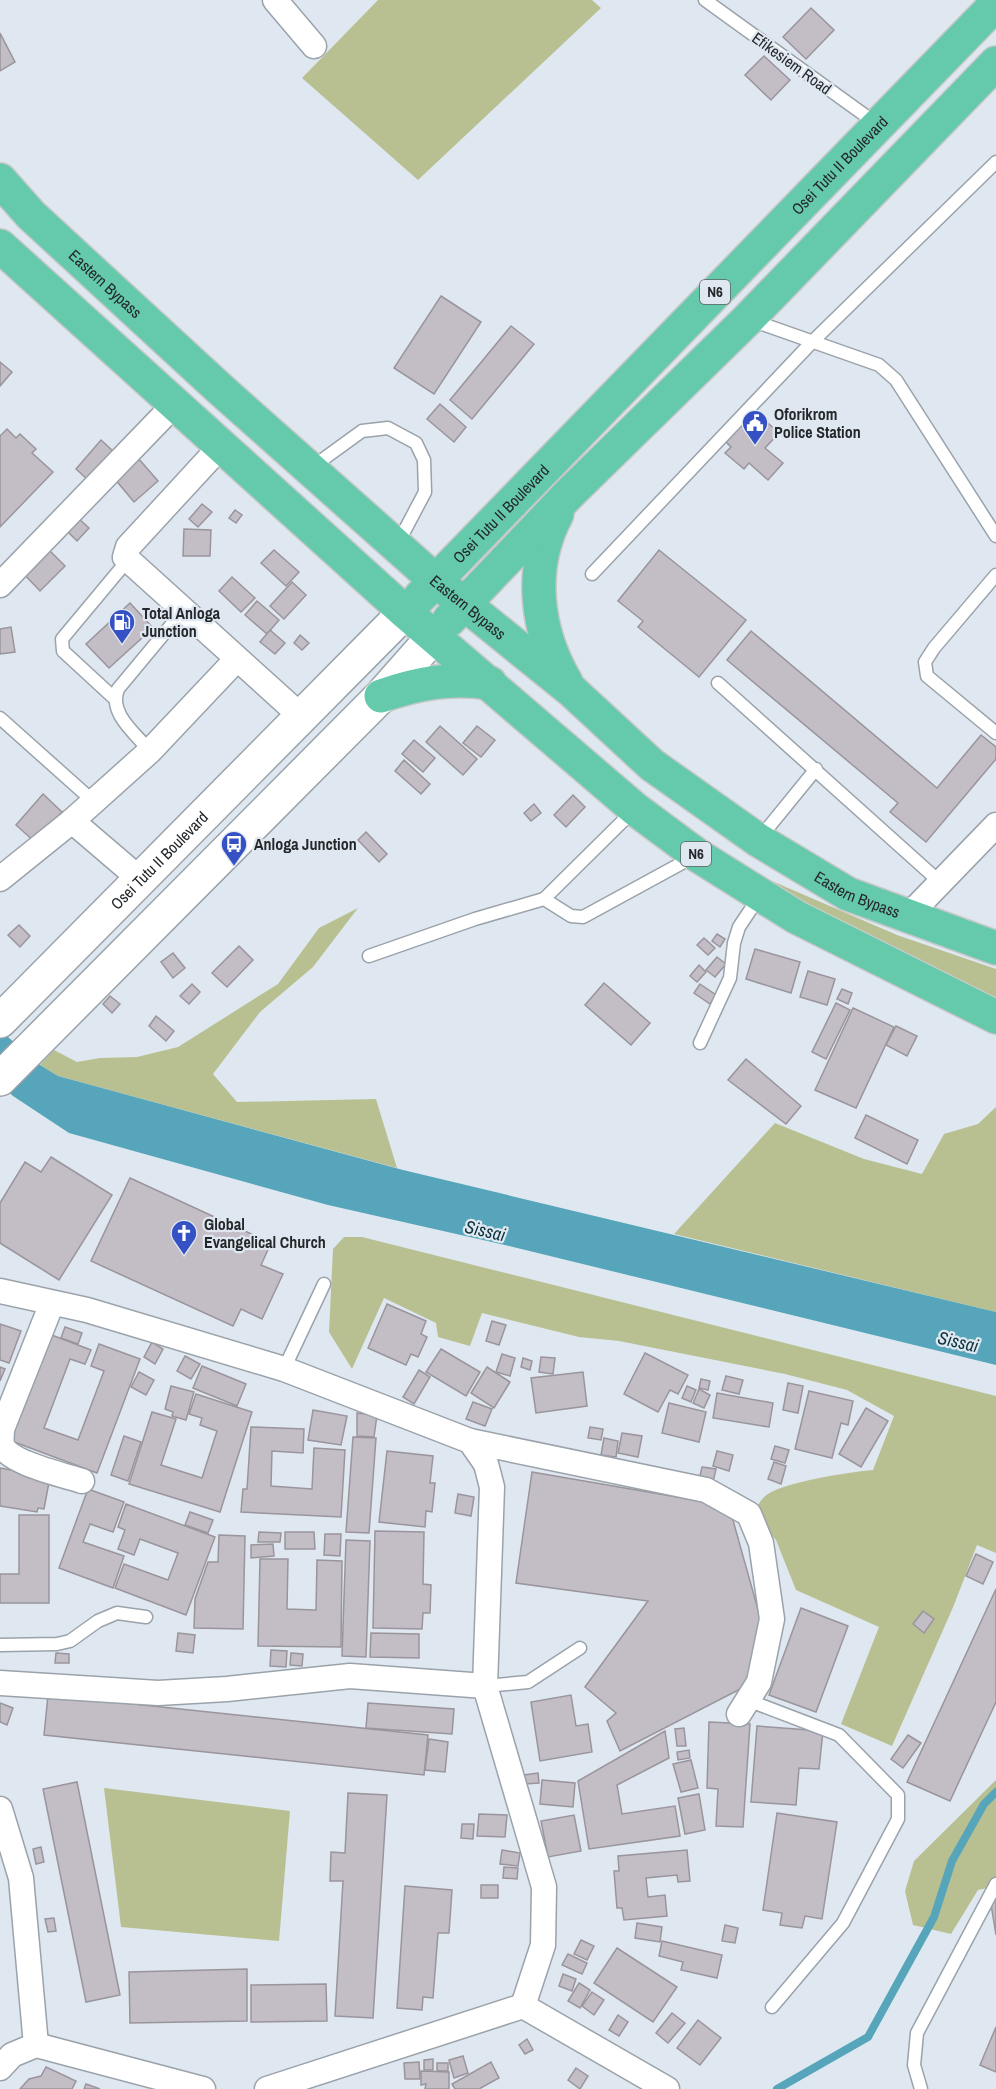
<svg xmlns="http://www.w3.org/2000/svg" width="996" height="2089" font-family="'Archivo Narrow',sans-serif">
  <rect width="100%" height="100%" fill="#dfe8f0"/>
  <g fill="#b8c092">
    <path d="M378,0H592L601,8L418,180L302,78Z"/>
    <path d="M765,878L897,935L996,969V1000L834,921Z"/>
    <path d="M358,908L313,967L260,1012L213,1074L237,1102L376,1099L397,1168L58,1076L40,1065L54,1050L77,1062L100,1058L137,1057L178,1047L278,984L319,928Z"/>
    <path d="M996,1107V1312L674,1234L775,1123L864,1159L922,1174L944,1134L978,1124Z"/>
    <path d="M344,1237H362L996,1396V1553L977,1545L954,1605L892,1746L841,1724L879,1627L796,1590L776,1540L753,1512C757,1507 760,1501 764,1497C780,1482 850,1472 873,1470L894,1416L847,1390L785,1374L619,1341L579,1337L482,1313L470,1346L438,1337L436,1323L384,1298L352,1369L329,1332L333,1249Z"/>
    <path d="M996,1780V1886L978,1890L951,1934L913,1925L905,1891L914,1861Z"/>
    <path d="M104,1788L290,1811L279,1941L121,1927Z"/>
  </g>
  <path fill="#56a5ba" d="M0,1030L40,1065L58,1076L403,1170L996,1312V1365L505,1245L328,1205L69,1133L13,1096L0,1084Z"/>
  <g fill="none" stroke-linecap="round" stroke-linejoin="round">
    <path stroke="#56a5ba" stroke-width="8" d="M777,2089L868,2037L934,1917L952,1861L984,1804L996,1792"/>
  </g>
  <g fill="#c3bdc6" stroke="#9a949d" stroke-width="1.5">
    <path d="M811,8L834,30L806,59L783,37Z"/>
    <path d="M0,33L15,62L0,71Z"/>
    <path d="M764,56L790,80L771,100L745,75Z"/>
    <path d="M441,296L481,322L434,394L394,368Z"/>
    <path d="M511,326L534,344L472,419L450,400Z"/>
    <path d="M0,362L12,372L0,386Z"/>
    <path d="M440,404L466,427L454,442L427,419Z"/>
    <path d="M759,415L779,433L765,448L783,463L768,480L749,463L744,469L725,453L731,447L726,442L749,416L755,421Z"/>
    <path d="M7,429L16,438L20,434L36,449L32,453L53,472L0,527V436Z"/>
    <path d="M101,440L114,452L89,481L76,469Z"/>
    <path d="M138,458L158,481L134,502L114,478Z"/>
    <path d="M202,504L212,512L198,527L189,519Z"/>
    <path d="M235,510L242,515L236,523L229,518Z"/>
    <path d="M78,518L89,528L77,541L67,531Z"/>
    <path d="M184,529L211,530L210,556H183Z"/>
    <path d="M47,548L65,566L40,591L22,572Z"/>
    <path d="M274,550L299,572L286,586L261,563Z"/>
    <path d="M659,550L746,620L699,677L638,627L643,621L618,601Z"/>
    <path d="M232,577L255,598L241,612L219,591Z"/>
    <path d="M292,582L306,595L284,619L270,606Z"/>
    <path d="M257,601L279,620L267,634L245,615Z"/>
    <path d="M130,603L153,628L109,668L86,644Z"/>
    <path d="M11,627L15,652L0,654V629Z"/>
    <path d="M270,630L285,643L275,654L260,642Z"/>
    <path d="M751,631L937,788L981,735L996,747V759L926,842L890,812L898,803L727,660Z"/>
    <path d="M300,635L309,643L302,650L294,643Z"/>
    <path d="M440,726L477,759L463,775L426,742Z"/>
    <path d="M477,726L495,740L481,757L463,743Z"/>
    <path d="M414,740L435,758L423,772L402,754Z"/>
    <path d="M404,760L430,784L421,794L395,771Z"/>
    <path d="M43,794L62,812L35,842L16,825Z"/>
    <path d="M573,795L585,807L566,827L554,815Z"/>
    <path d="M534,804L541,813L531,821L524,813Z"/>
    <path d="M366,832L387,854L379,862L358,840Z"/>
    <path d="M19,925L30,936L20,947L8,935Z"/>
    <path d="M717,934L725,939L720,947L712,941Z"/>
    <path d="M704,938L715,948L708,955L697,945Z"/>
    <path d="M239,946L253,960L227,987L212,973Z"/>
    <path d="M755,949L800,962L791,993L746,979Z"/>
    <path d="M173,953L185,968L173,978L161,962Z"/>
    <path d="M717,957L726,964L715,977L706,970Z"/>
    <path d="M699,965L706,972L697,982L690,976Z"/>
    <path d="M808,971L835,979L827,1005L800,997Z"/>
    <path d="M604,983L650,1023L631,1045L585,1005Z"/>
    <path d="M192,984L200,992L189,1004L180,996Z"/>
    <path d="M700,984L716,995L710,1004L694,993Z"/>
    <path d="M842,989L852,993L848,1004L837,999Z"/>
    <path d="M110,996L120,1004L112,1013L103,1004Z"/>
    <path d="M836,1003L850,1010L826,1059L812,1052Z"/>
    <path d="M853,1008L894,1027L856,1108L815,1090Z"/>
    <path d="M156,1016L174,1031L166,1041L149,1026Z"/>
    <path d="M896,1026L917,1036L907,1056L886,1045Z"/>
    <path d="M746,1059L801,1106L786,1124L728,1080Z"/>
    <path d="M866,1115L918,1140L907,1164L855,1138Z"/>
    <path d="M51,1157L112,1195L59,1280L0,1243V1203L25,1162L41,1172Z"/>
    <path d="M130,1178L271,1243L261,1265L283,1274L262,1319L241,1309L233,1326L91,1261Z"/>
    <path d="M387,1304L426,1321L421,1334L427,1337L418,1357L411,1354L406,1365L368,1348Z"/>
    <path d="M492,1321L506,1325L499,1345L486,1341Z"/>
    <path d="M0,1324L21,1331L9,1363L0,1360Z"/>
    <path d="M65,1327L82,1333L78,1344L61,1338Z"/>
    <path d="M49,1334L91,1350L85,1364L70,1359L44,1428L78,1440L104,1371L91,1366L99,1344L140,1359L97,1473L9,1440Z"/>
    <path d="M152,1342L163,1349L155,1364L144,1357Z"/>
    <path d="M441,1349L480,1372L466,1396L426,1372Z"/>
    <path d="M645,1353L688,1375L678,1394L670,1390L658,1412L624,1394Z"/>
    <path d="M502,1354L515,1358L510,1376L496,1372Z"/>
    <path d="M185,1356L200,1364L191,1379L177,1371Z"/>
    <path d="M541,1357L555,1358L553,1374L539,1372Z"/>
    <path d="M523,1358L532,1361L530,1370L521,1367Z"/>
    <path d="M202,1366L246,1384L237,1406L193,1388Z"/>
    <path d="M0,1367L5,1369L0,1381Z"/>
    <path d="M487,1367L510,1382L494,1408L471,1393Z"/>
    <path d="M419,1370L430,1377L414,1404L403,1397Z"/>
    <path d="M139,1372L154,1380L146,1395L131,1387Z"/>
    <path d="M583,1372L587,1406L536,1413L531,1378Z"/>
    <path d="M726,1376L743,1380L739,1394L722,1390Z"/>
    <path d="M701,1379L710,1381L708,1390L699,1388Z"/>
    <path d="M788,1383L803,1386L798,1413L783,1410Z"/>
    <path d="M171,1386L194,1392L186,1420L172,1416L173,1412L165,1409Z"/>
    <path d="M687,1386L696,1390L691,1402L682,1398Z"/>
    <path d="M699,1389L710,1395L704,1408L693,1403Z"/>
    <path d="M809,1391L853,1401L848,1425L841,1423L832,1458L795,1449Z"/>
    <path d="M717,1393L773,1403L769,1427L713,1418Z"/>
    <path d="M196,1394L252,1412L220,1512L129,1484L152,1412L176,1419L161,1465L202,1478L217,1431L200,1425L202,1418L189,1414Z"/>
    <path d="M473,1402L492,1409L485,1426L466,1419Z"/>
    <path d="M669,1403L706,1412L699,1442L662,1433Z"/>
    <path d="M866,1408L888,1421L861,1467L839,1454Z"/>
    <path d="M313,1410L347,1416L341,1445L308,1440Z"/>
    <path d="M357,1413L377,1415L374,1437L357,1436Z"/>
    <path d="M251,1427L304,1429L303,1453L272,1451L271,1486L312,1489L314,1448L345,1450L341,1517L241,1512L243,1489H247Z"/>
    <path d="M590,1427L603,1429L601,1440L588,1438Z"/>
    <path d="M622,1433L642,1436L638,1457L618,1453Z"/>
    <path d="M124,1436L141,1442L128,1481L111,1475Z"/>
    <path d="M353,1437L376,1438L369,1533L346,1532Z"/>
    <path d="M604,1438L618,1441L616,1457L601,1455Z"/>
    <path d="M775,1446L789,1450L785,1463L771,1459Z"/>
    <path d="M387,1451L433,1456L430,1483H435L432,1512L426,1511L425,1527L379,1522Z"/>
    <path d="M717,1451L733,1455L729,1471L713,1466Z"/>
    <path d="M774,1462L786,1466L781,1484L768,1479Z"/>
    <path d="M702,1467L716,1469L713,1482L699,1480Z"/>
    <path d="M0,1468L50,1477L44,1509L38,1508L37,1512L0,1506Z"/>
    <path d="M532,1472L729,1506L764,1631L752,1683L620,1751L607,1721L616,1713L585,1687L648,1601L516,1583Z"/>
    <path d="M88,1489L124,1502L113,1532L90,1524L83,1542L124,1556L113,1588L59,1568Z"/>
    <path d="M458,1494L474,1497L471,1516L455,1513Z"/>
    <path d="M126,1504L215,1537L186,1615L115,1588L124,1564L168,1580L178,1553L140,1539L134,1555L118,1549L125,1530L118,1527Z"/>
    <path d="M190,1512L213,1520L208,1533L185,1525Z"/>
    <path d="M19,1515H49V1603H0V1574H19Z"/>
    <path d="M375,1531L424,1532L423,1584L431,1585L430,1613H423L422,1629L373,1628Z"/>
    <path d="M259,1532L281,1533L280,1542H258Z"/>
    <path d="M285,1532H314L315,1549H285Z"/>
    <path d="M325,1534H341L340,1556L324,1555Z"/>
    <path d="M219,1535L245,1536L243,1629L194,1628L195,1599L208,1562H218Z"/>
    <path d="M346,1540L370,1541L366,1657L342,1656Z"/>
    <path d="M273,1544L274,1556L251,1558V1545Z"/>
    <path d="M976,1554L993,1562L983,1584L966,1576Z"/>
    <path d="M260,1559H288L287,1609L316,1610L317,1560L342,1561L341,1647L258,1646Z"/>
    <path d="M996,1589V1702L950,1801L907,1782Z"/>
    <path d="M801,1608L848,1626L816,1712L769,1695Z"/>
    <path d="M923,1611L934,1619L924,1633L913,1624Z"/>
    <path d="M178,1633L195,1635L193,1653L176,1651Z"/>
    <path d="M371,1633L419,1634V1658L370,1657Z"/>
    <path d="M271,1650L287,1651L286,1667L270,1666Z"/>
    <path d="M56,1653L69,1654V1663H55Z"/>
    <path d="M291,1653L303,1654L302,1666L290,1665Z"/>
    <path d="M48,1695L428,1735L424,1775L44,1735Z"/>
    <path d="M571,1695L576,1726L588,1724L592,1752L540,1761L531,1702Z"/>
    <path d="M0,1703L13,1708L7,1725L0,1722Z"/>
    <path d="M368,1703L454,1709L452,1734L366,1728Z"/>
    <path d="M709,1722L750,1724L743,1827L716,1826L718,1789L707,1788Z"/>
    <path d="M757,1726L823,1731L819,1769L799,1768L796,1805L751,1802Z"/>
    <path d="M684,1728L686,1746H677L675,1729Z"/>
    <path d="M665,1731L669,1758L617,1785L622,1814L675,1806L680,1836L589,1849L578,1781Z"/>
    <path d="M908,1735L921,1743L903,1768L891,1759Z"/>
    <path d="M429,1739L448,1742L445,1772L425,1770Z"/>
    <path d="M689,1750L690,1758L678,1760L677,1752Z"/>
    <path d="M691,1760L698,1788L681,1792L673,1764Z"/>
    <path d="M538,1773L539,1783L525,1784L524,1775Z"/>
    <path d="M542,1780L575,1783L573,1807L540,1804Z"/>
    <path d="M77,1782L120,1995L86,2002L43,1789Z"/>
    <path d="M348,1793L387,1795L373,2018L335,2016L343,1881H330L331,1852L345,1853Z"/>
    <path d="M699,1794L705,1830L685,1834L678,1798Z"/>
    <path d="M777,1813L837,1822L822,1919L805,1916L802,1928L780,1925L782,1913L763,1910Z"/>
    <path d="M479,1814L507,1815L505,1837L477,1836Z"/>
    <path d="M574,1815L581,1851L548,1857L541,1821Z"/>
    <path d="M462,1824H474L473,1839L461,1838Z"/>
    <path d="M41,1847L44,1862L36,1864L33,1849Z"/>
    <path d="M502,1850L520,1853L518,1866L500,1864Z"/>
    <path d="M687,1850L690,1881L678,1882L677,1875L646,1878L648,1897L665,1895L667,1916L624,1920L622,1908H617L614,1871H619L618,1856Z"/>
    <path d="M504,1867L518,1868L517,1879L503,1878Z"/>
    <rect x="481" y="1885" width="17" height="13"/>
    <path d="M405,1886L452,1890L449,1933H438L433,1998L423,1997L422,2010L397,2008Z"/>
    <path d="M996,1897V1935L990,1898Z"/>
    <path d="M54,1918L56,1931L48,1932L45,1919Z"/>
    <path d="M637,1923L662,1927L660,1942L635,1938Z"/>
    <path d="M725,1925L738,1928L735,1943L722,1941Z"/>
    <path d="M581,1940L594,1946L587,1960L574,1954Z"/>
    <path d="M662,1941L722,1955L717,1978L681,1970L683,1962L659,1956Z"/>
    <path d="M617,1948L677,1987L653,2022L594,1983Z"/>
    <path d="M568,1954L587,1963L582,1974L562,1965Z"/>
    <path d="M247,1969V2021L130,2023L129,1972Z"/>
    <path d="M563,1974L576,1979L572,1991L559,1986Z"/>
    <path d="M579,1983L590,1990L580,2008L568,2001Z"/>
    <path d="M326,1984L327,2021L251,2022V1985Z"/>
    <path d="M592,1992L604,2000L594,2015L582,2006Z"/>
    <path d="M672,2013L685,2023L668,2043L656,2033Z"/>
    <path d="M618,2015L628,2022L619,2036L609,2030Z"/>
    <path d="M698,2020L721,2038L700,2065L677,2048Z"/>
    <path d="M996,2027V2072L980,2065Z"/>
    <path d="M527,2039L533,2050L525,2054L519,2045Z"/>
    <path d="M463,2056L468,2073L454,2078L449,2060Z"/>
    <path d="M433,2059V2070H424V2060Z"/>
    <path d="M419,2062L420,2079H405L404,2063Z"/>
    <path d="M491,2062L499,2078L479,2089H455L452,2084Z"/>
    <rect x="437" y="2063" width="11" height="8"/>
    <path d="M46,2067L76,2081L72,2089H20L29,2079L41,2076Z"/>
    <path d="M576,2068L588,2076L580,2089L568,2080Z"/>
    <path d="M421,2071L449,2072V2089H425L426,2084L421,2085Z"/>
    <path d="M86,2084L100,2089H84Z"/>
  </g>
  <g fill="none" stroke-linecap="round" stroke-linejoin="round">
    <g stroke="#9aa2aa" stroke-width="15">
      <g id="lane">
        <path d="M705,0L877,124"/>
        <path d="M751,320L879,365L896,380L996,536"/>
        <path d="M311,468L362,431L388,428L416,443L424,460L425,492L397,545"/>
        <path d="M592,574L812,342L996,162"/>
        <path d="M996,575L934,648L925,662L927,676L996,733"/>
        <path d="M718,683L941,883"/>
        <path d="M114,698L63,651L62,639L127,561"/>
        <path d="M0,718L93,801"/>
        <path d="M150,751C135,733 108,713 118,689L182,612"/>
        <path d="M759,839L816,769"/>
        <path d="M544,899L635,809"/>
        <path d="M369,956L475,919L544,899L571,916L583,917L693,857"/>
        <path d="M700,1043L730,978L734,943L739,927L759,897"/>
        <path d="M284,1369L324,1284"/>
        <path d="M0,1645L57,1644L70,1641L98,1621L117,1613L146,1617"/>
        <path d="M485,1686L528,1682L580,1648"/>
        <path d="M750,1701L839,1735L898,1795V1819L843,1923L772,2007"/>
        <path d="M921,2089L914,2065L917,2033L996,1884"/>
      </g>
    </g>
    <g stroke="#9aa2aa" stroke-width="27">
      <g id="street">
        <path d="M275,0L314,46"/>
        <path d="M221,446L128,547L125,557L302,717"/>
        <path d="M0,585L175,404"/>
        <path d="M72,821L141,880"/>
        <path d="M0,879L72,821L150,751L236,660"/>
        <path d="M909,915L996,825"/>
        <path d="M0,1291L87,1310L284,1369L470,1441L486,1464L492,1487L485,1686L544,1887L543,1945L523,2006"/>
        <path d="M52,1303L2,1429C2,1434 1,1439 2,1444C5,1462 64,1475 82,1481"/>
        <path d="M470,1441L706,1490L749,1514L761,1543L772,1619L759,1682L739,1714"/>
        <path d="M0,1683L158,1693L227,1689L350,1676L485,1686"/>
        <path d="M0,1809L21,1878L36,2045"/>
        <path d="M0,2068L12,2055L36,2045L203,2089"/>
        <path d="M267,2089L523,2006L667,2089"/>
      </g>
    </g>
    <g stroke="#9aa2aa" stroke-width="36">
      <g id="secondary">
        <path id="s1" d="M0,1021L405,612"/>
        <path d="M0,1079L381,696L434,636"/>
      </g>
    </g>
    <g stroke="#c6c7c8" stroke-width="36">
      <g id="highway">
        <path id="s2" d="M0,180L31,215L220,389L436,581L572,691L652,765L758,840L848,894L996,948"/>
        <path d="M0,246L405,612L635,809L697,855L796,917L996,1017"/>
        <path d="M557,514C528,568 536,631 566,682"/>
        <path id="s3" d="M420,597L996,4"/>
        <path d="M449,620L568,495L748,319L996,63"/>
        <path d="M381,696C418,683 451,677 490,683"/>
      </g>
    </g>
    <use href="#lane" stroke="#fff" stroke-width="12"/>
    <use href="#street" stroke="#fff" stroke-width="24"/>
    <use href="#secondary" stroke="#fff" stroke-width="33"/>
    <use href="#highway" stroke="#64caab" stroke-width="33"/>
  </g>
  <defs>
    <g id="civic-pin" transform="scale(1.35)"><path d="M0 17L-7.5 6A9.5 9.5 0 1 1 7.5 6Z" fill="#3651c3" stroke="#dfe8f0"/><path d="M-.6-6.5H3V-4.5H.6V-3L4-1V1h2V6H-6V1h2V-1L-.6-3ZM-1.2 2.5V6h2.4V2.5Z" fill="#fff"/></g>
    <g id="fuel-pin" transform="scale(1.35)"><path d="M0 17L-7.5 6A9.5 9.5 0 1 1 7.5 6Z" fill="#3651c3" stroke="#dfe8f0"/><path d="M-5.5-6h7V0h2V4h1.3V-2.5L3-4.5l.8-.8L6-3V5H2.5V1h-1V6h-7ZM-4.2-4.7v3.2H.2V-4.7Z" fill="#fff"/></g>
    <g id="bus-pin" transform="scale(1.35)"><path d="M0 17L-7.5 6A9.5 9.5 0 1 1 7.5 6Z" fill="#3651c3" stroke="#dfe8f0"/><path d="M-5-6H5V4H4V6H2V4H-2V6H-4V4H-5ZM-3.5-4V0h7V-4ZM-3.5 1.2v1.5H-2V1.2ZM2 1.2v1.5H3.5V1.2Z" fill="#fff"/></g>
    <g id="church-pin" transform="scale(1.35)"><path d="M0 17L-7.5 6A9.5 9.5 0 1 1 7.5 6Z" fill="#3651c3" stroke="#dfe8f0"/><path d="M-1.2-6h2.4v3.5h3.3v2.4h-3.3V6h-2.4V-.1h-3.3v-2.4h3.3Z" fill="#fff"/></g>
  </defs>
  <g fill-rule="evenodd">
    <use href="#civic-pin" x="755" y="423"/>
    <use href="#fuel-pin" x="122" y="622"/>
    <use href="#bus-pin" x="234" y="844"/>
    <use href="#church-pin" x="184" y="1233"/>
  </g>
  <g text-anchor="middle" stroke-width="4.5" stroke-linejoin="round" paint-order="stroke">
    <g fill="#dfe8f0" stroke="#5d6266" stroke-width="1.5">
      <rect x="700" y="280" width="30" height="24" rx="4.5"/>
      <rect x="681" y="842" width="30" height="24" rx="4.5"/>
    </g>
    <g font-size="15" font-weight="bold" fill="#25282b">
      <text x="715" y="297">N6</text>
      <text x="696" y="859">N6</text>
    </g>
    <g font-size="16" fill="#25282b" stroke="#dfe8f0">
      <text transform="translate(792 63) rotate(36)" y="6">Efikesiem Road</text>
      <text dy="6" stroke="none"><textPath href="#s3" startOffset="602">Osei Tutu II Boulevard</textPath></text>
      <text dy="6" stroke="none"><textPath href="#s2" startOffset="148">Eastern Bypass</textPath></text>
      <text dy="6" stroke="none"><textPath href="#s3" startOffset="116">Osei Tutu II Boulevard</textPath></text>
      <text dy="6" stroke="none"><textPath href="#s2" startOffset="634">Eastern Bypass</textPath></text>
      <text dy="6" stroke="none"><textPath href="#s1" startOffset="226">Osei Tutu II Boulevard</textPath></text>
      <text dy="6" stroke="none"><textPath href="#s2" startOffset="1120">Eastern Bypass</textPath></text>
    </g>
    <g font-size="16" font-weight="bold" fill="#25282b" stroke="#dfe8f0" text-anchor="start">
      <text x="774" y="420">Oforikrom<tspan x="774" dy="18">Police Station</tspan></text>
      <text x="142" y="619">Total Anloga<tspan x="142" dy="18">Junction</tspan></text>
      <text x="254" y="850">Anloga Junction</text>
      <text x="204" y="1230">Global<tspan x="204" dy="18">Evangelical Church</tspan></text>
    </g>
    <g font-size="18" font-style="italic" fill="#0c333d" stroke="#dfe8f0">
      <text transform="translate(485 1231) rotate(13)" y="6">Sissai</text>
      <text transform="translate(958 1342) rotate(13)" y="6">Sissai</text>
    </g>
  </g>
</svg>
